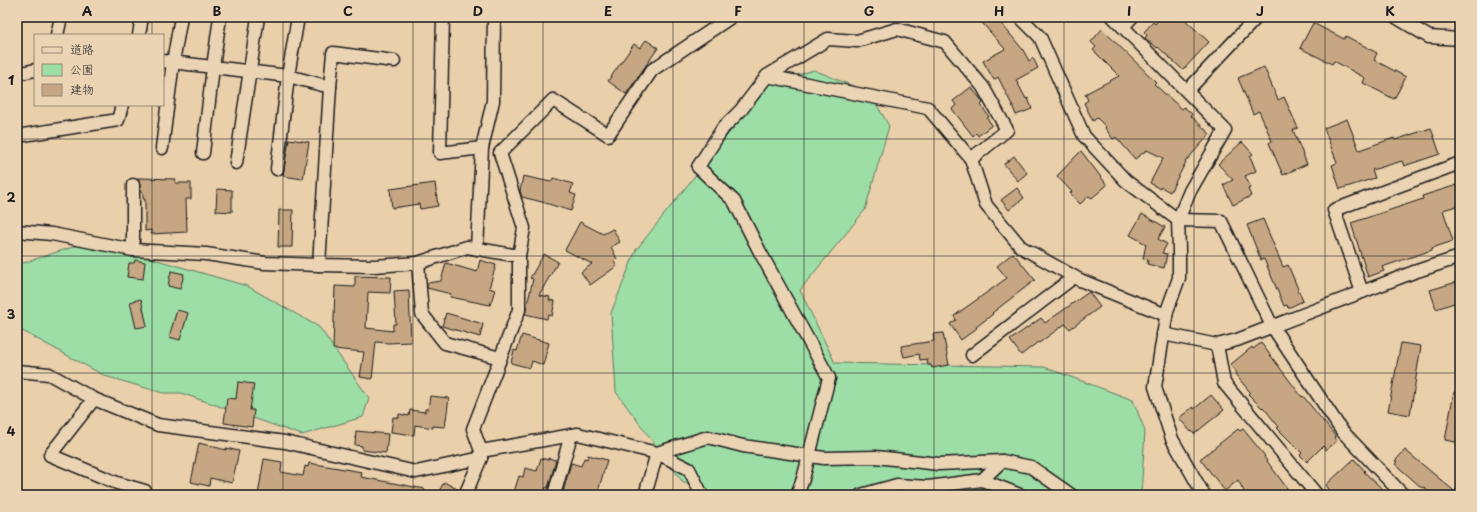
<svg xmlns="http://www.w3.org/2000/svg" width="1477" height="512" font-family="'Playpen Sans','Klee One',sans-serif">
  <rect width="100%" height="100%" fill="#eacfab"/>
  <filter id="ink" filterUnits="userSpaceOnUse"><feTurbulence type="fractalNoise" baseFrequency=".025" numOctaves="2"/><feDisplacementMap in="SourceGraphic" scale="8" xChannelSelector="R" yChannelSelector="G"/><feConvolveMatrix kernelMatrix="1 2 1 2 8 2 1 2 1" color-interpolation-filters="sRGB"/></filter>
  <g filter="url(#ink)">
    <g fill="#9ddda6" stroke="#5c7c61">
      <path d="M814,70L870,93L889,126L865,210L800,290L835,363L1044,367L1133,400L1145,431L1141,495H712L682,481L616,392L611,313L636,250L768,84Z"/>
      <path d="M91,241L247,286L319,327L369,398L363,417L302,435L181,393H163L105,376L17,328V265Z"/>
    </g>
    <g fill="#c7a783" stroke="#1c1c1c">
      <path d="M977,17H996L1023,50L1029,61L1033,58L1038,68L1016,80L1026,99L1028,98L1032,109L1016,115L1012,105L998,77L994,80L983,61L1005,49Z"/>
      <path d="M1161,17H1182L1209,42L1183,70L1158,47L1157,48L1145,38L1147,35L1144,32L1153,22L1155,24Z"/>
      <path d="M1313,23L1344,39L1346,36L1377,53L1374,60L1406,77L1394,99L1363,83L1365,78L1334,61L1332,64L1300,48Z"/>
      <path d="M1102,29L1156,82L1154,84L1182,109L1184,107L1192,114L1191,116L1210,134L1185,162H1186L1170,192L1161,187L1160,189L1150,183L1163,158L1147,150L1135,159L1116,137L1113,139L1105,128L1106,127L1097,118L1093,121L1084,103L1088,100L1085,94L1119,76L1093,50L1096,47L1091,42Z"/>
      <path d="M646,40L658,48L626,94L608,81L634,44L640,48Z"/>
      <path d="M1264,67L1278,100L1284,97L1298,128L1293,130L1307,164L1283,175L1269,143L1272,141L1259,111L1253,114L1238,78Z"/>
      <path d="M971,87L982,101L983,103L981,105L989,117L987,118L992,125L978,136L976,133L973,136L952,109L956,105L953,101Z"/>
      <path d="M1347,119L1359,150L1394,138L1395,140L1431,128L1440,154L1404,166L1402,161L1372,170L1375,178L1340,189L1332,165L1337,163L1324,128Z"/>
      <path d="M289,139L309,142L303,179L283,176Z"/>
      <path d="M1242,142L1253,154L1250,156L1256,171L1245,176L1251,188L1248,189L1251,196L1233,205L1223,185L1233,180L1218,164Z"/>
      <path d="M1081,151L1107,185L1092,198L1089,196L1080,204L1070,193L1072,192L1057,176Z"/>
      <path d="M1014,156L1027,173L1018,181L1004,164Z"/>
      <path d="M523,176L551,182L553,178L573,184L570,193L576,195L571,211L542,202L522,197L520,191Z"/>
      <path d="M138,178L176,179L175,183H191V199H186L187,232L151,234V230L145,231V199H143V192H140V185Z"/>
      <path d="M435,183L438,206L420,209L419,204L392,208L390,189Z"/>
      <path d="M1457,185H1460V205L1443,210L1453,241L1432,248V250L1382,267L1384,271L1368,277L1351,223L1423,199L1422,196Z"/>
      <path d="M1017,188L1024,198L1009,210L1001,200Z"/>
      <path d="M217,189L232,190V212L216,211Z"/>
      <path d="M279,210H293L292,247H278Z"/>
      <path d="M1142,214L1165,227L1158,239L1167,244L1162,253L1167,254L1164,268L1147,264L1148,260L1143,259L1146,244L1130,235Z"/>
      <path d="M1263,219L1283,267L1288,265L1303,301L1288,308L1287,305L1284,306L1264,259L1261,260L1247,225Z"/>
      <path d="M580,222L603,234L613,229L620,242L611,247L617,259L614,262L617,266L590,285L581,272L592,264L565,250Z"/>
      <path d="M1013,253L1035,280L992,313L993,314L976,327L977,328L961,340L950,324L956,320L954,316L1007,278L997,266Z"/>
      <path d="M544,254L558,262L539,295L550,297L549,300L555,301L552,316L548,315L547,319L525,314L533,279L530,278Z"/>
      <path d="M135,260L145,262L143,279L127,277L129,263H134Z"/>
      <path d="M480,260L496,265L489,288L495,290L490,305L450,297L451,294L427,288V283L441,281L446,263L477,272Z"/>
      <path d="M171,271L184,274L180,289L168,286Z"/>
      <path d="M355,276L391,277L390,293L368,292L366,328L393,331V324H396L394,291L409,290L411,342L388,343L376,342L372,379L360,377L364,352L333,349L335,286L355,287Z"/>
      <path d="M1460,281V301L1436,309L1430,290Z"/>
      <path d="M1089,292L1100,307L1070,329L1065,324L1039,343L1038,342L1021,355L1010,340L1041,318L1045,323Z"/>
      <path d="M141,299L147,326L136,328L130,302Z"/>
      <path d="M177,310L188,313L180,340L169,337Z"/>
      <path d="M446,313L483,324L480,337L442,326Z"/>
      <path d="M943,333L949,365L932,368L931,365H928L927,359L920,360L919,354L904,357L901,346L934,341L933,334Z"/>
      <path d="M522,335L549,343L543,365L532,361L530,368L511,363L514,350L517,351Z"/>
      <path d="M1261,343L1302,397L1303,396L1336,437L1335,438L1337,441L1326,450L1323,446L1307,462L1300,455L1302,453L1277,428L1279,427L1263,407L1262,408L1248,394L1250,392L1235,374L1237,373L1230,365L1252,347L1253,349Z"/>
      <path d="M1401,343L1421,346L1410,415L1388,411Z"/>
      <path d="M238,382L254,384L250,410H254L252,427L224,423L227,398L236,399Z"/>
      <path d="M1454,392H1460V443L1445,440Z"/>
      <path d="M1211,395L1224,410L1194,434L1192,431L1191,432L1179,418L1193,407L1194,409Z"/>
      <path d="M430,396L449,398L445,427L433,426V428L415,425L414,435L391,432L393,417L399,418V414L409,416L410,410L425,412V409H428Z"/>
      <path d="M1238,429L1240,431L1243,429L1265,456L1264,457L1292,495H1246L1238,480L1225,491L1200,459Z"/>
      <path d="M356,431L388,434L386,453L362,450V446L355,445Z"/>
      <path d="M199,443L226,450V448L239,451L232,483L210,478L209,486L191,482Z"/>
      <path d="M1405,450L1459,495H1433L1424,487L1422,488L1395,464L1397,462L1395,461Z"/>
      <path d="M588,455L607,460L597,495H574L563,492L571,463L581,466L584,458L587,459Z"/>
      <path d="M541,458L548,460V458L556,460L548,488L546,487L544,495H526L514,492L519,476L523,477L525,468L537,471Z"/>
      <path d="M264,459L282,462L281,472L303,476L305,466L308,467L309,463L362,472L361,477L425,489L424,495H258Z"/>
      <path d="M1354,459L1365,471L1364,472L1389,495H1333L1326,485Z"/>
      <path d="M444,482L459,490L458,495H437Z"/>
    </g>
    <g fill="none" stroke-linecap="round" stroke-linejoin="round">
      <g stroke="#1c1c1c" stroke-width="15">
        <g id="minor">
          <path d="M443,17L440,153L482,148"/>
          <path d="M1020,17L1040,37L1084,136L1126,181L1178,220L1221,221L1272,326L1342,431L1403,495"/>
          <path d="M1113,17L1123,27"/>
          <path d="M1132,17L1123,27L1225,130L1190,191L1178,220L1179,251V278L1167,311L1155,387L1172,439L1204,495"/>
          <path d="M1396,17L1429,37L1460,39"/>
          <path d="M57,35L61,17"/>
          <path d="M139,35L142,17"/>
          <path d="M163,61L288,76L330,87L319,265L374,266L418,263L467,247L519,256"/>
          <path d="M17,74L35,70"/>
          <path d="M767,76L828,39L857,41L897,29L945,42L983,87L1007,130L971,159"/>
          <path d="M330,87L333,53L394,61"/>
          <path d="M1187,91L1257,17"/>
          <path d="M17,136L118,120L122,105"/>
          <path d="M162,148L173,62L181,17"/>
          <path d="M203,153L213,67L220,17"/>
          <path d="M236,163L258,17"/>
          <path d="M277,169L288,76L298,17"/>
          <path d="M17,231L52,234L133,250L206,254L265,263L319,265"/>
          <path d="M477,249L482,148L493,101L494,17"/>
          <path d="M133,250V185"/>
          <path d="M418,263L422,314L445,343L500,358"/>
          <path d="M1362,292L1334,210L1460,163"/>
          <path d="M1163,334L1217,345L1237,340L1414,272L1460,257"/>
          <path d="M1217,345L1224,383L1317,495"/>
          <path d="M972,355L1074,277"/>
          <path d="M17,371L49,374L94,399L158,425L285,442L416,472L481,458"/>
          <path d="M94,399L50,455L117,483L145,491"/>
          <path d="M481,451L578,434L657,453L689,469L702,495"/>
          <path d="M657,453L708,437L743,446L824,458L876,457L939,464L1002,461L1031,467L1071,495"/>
          <path d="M982,480L1002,461"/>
          <path d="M465,495L481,458V451L473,429L519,310V256L524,228L500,153L553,100L608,135L652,70L731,17"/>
          <path d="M554,495L571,435"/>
          <path d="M645,495L657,453"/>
          <path d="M797,495L803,479L829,378L760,252L734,201L698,167L723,128L741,110L767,76L928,108L971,159L986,205L1021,247L1080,280L1166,315"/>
          <path d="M861,495L897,485L928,487L982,480L1020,495"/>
        </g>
      </g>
      <use href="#minor" stroke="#ebd4b4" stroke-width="12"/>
    </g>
  </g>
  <path fill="none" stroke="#1c1c1c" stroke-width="1" stroke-opacity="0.55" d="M152,17V35M283,17V495M413,17V495M543,17V495M673,17V495M804,17V495M934,17V495M1064,17V495M1194,17V495M1325,17V495M152,105V495M17,139H1460M17,256H1460M17,373H1460"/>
  <rect width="1477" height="512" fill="none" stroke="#ebd4b4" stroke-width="44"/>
  <rect x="34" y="34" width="130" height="72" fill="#ebd4b4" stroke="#988a77"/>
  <rect x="42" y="47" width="20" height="6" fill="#ebd4b4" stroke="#988a77"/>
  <text x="70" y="54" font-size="12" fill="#1c1c1c">道路</text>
  <rect x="42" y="64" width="20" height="12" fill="#9ddda6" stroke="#988a77"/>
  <text x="70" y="74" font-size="12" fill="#1c1c1c">公園</text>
  <rect x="42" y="84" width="20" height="12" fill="#c7a783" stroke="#988a77"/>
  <text x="70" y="94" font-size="12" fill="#1c1c1c">建物</text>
  <rect x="22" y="22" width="1433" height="468" fill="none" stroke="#1c1c1c" stroke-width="1.5"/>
  <g font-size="13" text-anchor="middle" font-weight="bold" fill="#1c1c1c">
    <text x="87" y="16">A</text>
    <text x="217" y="16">B</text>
    <text x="348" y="16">C</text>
    <text x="478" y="16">D</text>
    <text x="608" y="16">E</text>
    <text x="738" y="16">F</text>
    <text x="869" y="16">G</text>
    <text x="999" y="16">H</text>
    <text x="1129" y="16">I</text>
    <text x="1260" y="16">J</text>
    <text x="1390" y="16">K</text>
    <text x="11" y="85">1</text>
    <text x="11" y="202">2</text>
    <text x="11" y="319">3</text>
    <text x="11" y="436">4</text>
  </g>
</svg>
